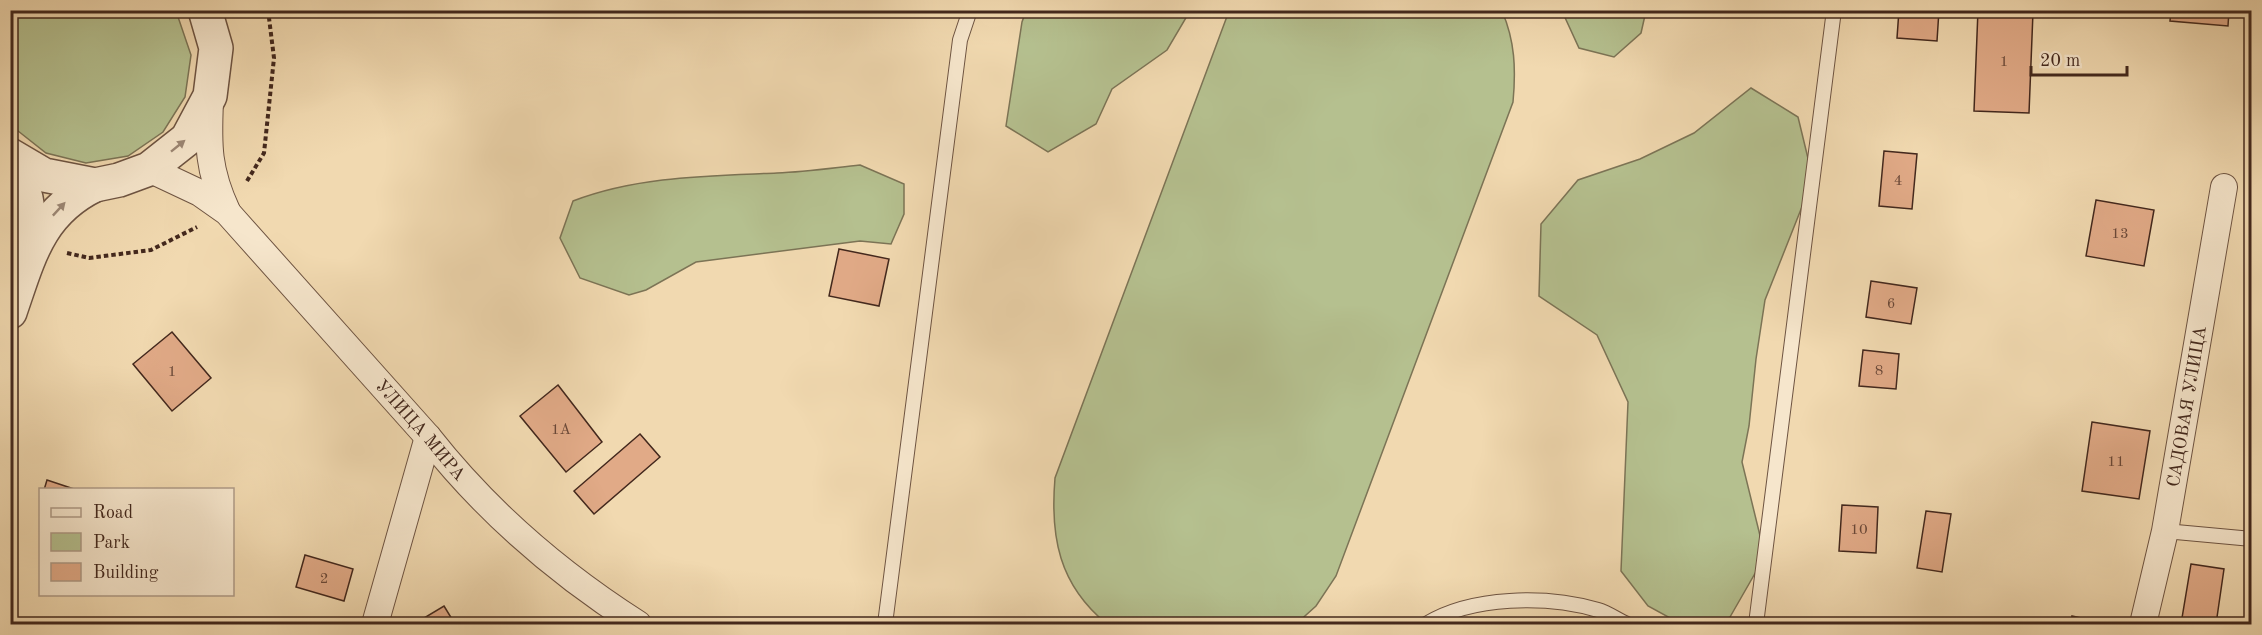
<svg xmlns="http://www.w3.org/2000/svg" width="2262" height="635" font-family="'Old Standard TT',serif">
  <rect width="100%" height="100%" fill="#f1d9b0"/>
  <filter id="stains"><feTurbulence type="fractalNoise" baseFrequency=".00333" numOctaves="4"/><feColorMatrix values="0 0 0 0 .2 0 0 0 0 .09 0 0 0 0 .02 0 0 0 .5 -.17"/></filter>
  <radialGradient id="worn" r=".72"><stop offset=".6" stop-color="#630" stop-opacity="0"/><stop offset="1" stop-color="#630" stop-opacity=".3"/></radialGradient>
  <g fill="#b5c08f" stroke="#7c7456" stroke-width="1.5">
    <path d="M10,11H176L191,55L185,97L163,132L128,156L86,163L46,153L13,127Z"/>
    <path d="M1026,11V10L1190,11L1167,50L1112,89L1096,124L1048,152L1006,126L1022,22Z"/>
    <path d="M1229,11H1502C1515,41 1516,69 1513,102L1336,576L1316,606L1296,624H1107C1059,585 1050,537 1055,478Z"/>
    <path d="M1562,11H1646L1641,33L1614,57L1579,48Z"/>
    <path d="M1751,88L1798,117L1813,179L1765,300L1756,359L1749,426L1742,462L1765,556L1730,617L1717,624H1681L1648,606L1621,571L1628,402L1597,335L1539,296L1541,224L1578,180L1640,159L1694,133Z"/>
    <path d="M860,165L904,184V214L891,244L860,241L696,262L646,290L629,295L580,278L560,238L573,201C638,176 709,176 777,173C805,172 832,168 860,165Z"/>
  </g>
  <g fill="#e1aa87" stroke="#43281d" stroke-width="1.5">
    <path d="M1899,10H1939L1937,41L1897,38Z"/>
    <path d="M1978,10L2033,12L2029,113L1974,111Z"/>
    <path d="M2171,10H2229L2228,26L2170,21Z"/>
    <path d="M2248,10H2252V67H2246Z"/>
    <path d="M1884,151L1917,154L1912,209L1879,206Z"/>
    <path d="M2096,200L2154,210L2144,266L2086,256Z"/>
    <path d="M839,249L889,259L879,306L829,296Z"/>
    <path d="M1871,281L1917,288L1911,324L1866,317Z"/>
    <path d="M172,332L211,378L172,411L133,364Z"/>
    <path d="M1863,350L1899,354L1896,389L1859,386Z"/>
    <path d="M558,385L602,442L566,472L520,416Z"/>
    <path d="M2092,422L2150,431L2139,499L2082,491Z"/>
    <path d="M640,434L660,457L594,514L574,491Z"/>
    <path d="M47,480L77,490H44Z"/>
    <path d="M1842,505L1878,507L1876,553L1839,551Z"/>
    <path d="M1926,511L1951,514L1942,572L1917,568Z"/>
    <path d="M305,555L353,569L344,601L296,587Z"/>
    <path d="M2191,564L2224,569L2216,624H2181Z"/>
    <path d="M444,606L455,624H414Z"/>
    <path d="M2072,616L2109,624H2070Z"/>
  </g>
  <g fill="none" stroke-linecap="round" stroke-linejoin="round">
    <g stroke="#6e5442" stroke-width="16">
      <g id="service">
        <path d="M2165,531L2252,539"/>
        <path d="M885,624L960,40L970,10"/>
        <path d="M1426,624C1472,596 1546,595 1598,610C1608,613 1618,620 1627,624"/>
        <path d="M1756,624L1834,10"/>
      </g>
    </g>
    <g stroke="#6e5442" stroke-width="28">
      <g id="minor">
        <path d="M210,101C208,146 208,170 227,211"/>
        <path id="s1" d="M149,169L200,193L227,212L428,437C487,512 558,573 638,624"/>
        <path d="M375,624L428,437"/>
        <path id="s2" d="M2143,624L2165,531L2224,187"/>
      </g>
    </g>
    <g stroke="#6e5442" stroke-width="36">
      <g id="tertiary">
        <path d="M10,155L44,175L95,185L119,180L149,169L187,139L210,96L216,48L205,10"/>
        <path d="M10,159L26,198L34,245"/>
        <path d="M10,312C29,257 39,212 95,185"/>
      </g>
    </g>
    <g stroke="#43281d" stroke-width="4" stroke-dasharray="4.5 3" stroke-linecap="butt">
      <path d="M247,181L264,153L274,58L268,10"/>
      <path d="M67,253L89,258L151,250L197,227"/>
    </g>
    <use href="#service" stroke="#f6e6cc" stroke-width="14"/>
    <use href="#minor" stroke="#f6e6cc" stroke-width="26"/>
    <use href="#tertiary" stroke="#f6e6cc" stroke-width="33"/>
  </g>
  <defs><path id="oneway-solid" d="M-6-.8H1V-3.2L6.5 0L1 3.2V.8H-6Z" transform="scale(1.5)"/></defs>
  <g fill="#9c8774">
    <use href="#oneway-solid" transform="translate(178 146) rotate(-39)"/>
    <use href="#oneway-solid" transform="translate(59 209) rotate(-47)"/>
  </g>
  <g text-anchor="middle" stroke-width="4.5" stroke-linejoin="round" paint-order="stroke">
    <g font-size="15" fill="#6a4838">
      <text x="2004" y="66">1</text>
      <text x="1898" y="185">4</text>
      <text x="2120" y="238">13</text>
      <text x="1891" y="308">6</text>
      <text x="1879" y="375">8</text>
      <text x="172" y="376">1</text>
      <text x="561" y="434">1А</text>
      <text x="2116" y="466">11</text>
      <text x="1859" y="534">10</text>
      <text x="324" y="583">2</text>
    </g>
    <g font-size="18" fill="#43281d" stroke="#f6e6cc">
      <text dy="6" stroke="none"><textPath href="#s2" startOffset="222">САДОВАЯ УЛИЦА</textPath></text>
      <text dy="6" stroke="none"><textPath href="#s1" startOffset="381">УЛИЦА МИРА</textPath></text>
    </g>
  </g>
  <rect width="2262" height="635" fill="none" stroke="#f1d9b0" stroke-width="36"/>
  <rect x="12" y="12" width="2238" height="611" fill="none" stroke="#43281d" stroke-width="3"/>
  <rect x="18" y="18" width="2226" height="599" fill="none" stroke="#43281d" stroke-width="1.5"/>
  <rect x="39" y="488" width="195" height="108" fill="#f6e6cc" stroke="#ae9a86" stroke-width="1.5"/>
  <rect x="51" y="508" width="30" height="9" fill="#f6e6cc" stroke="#ae9a86" stroke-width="1.5"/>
  <text x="93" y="518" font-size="18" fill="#43281d">Road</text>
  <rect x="51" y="533" width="30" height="18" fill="#b5c08f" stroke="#ae9a86" stroke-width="1.5"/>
  <text x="93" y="548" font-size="18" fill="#43281d">Park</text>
  <rect x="51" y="563" width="30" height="18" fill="#e1aa87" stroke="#ae9a86" stroke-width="1.5"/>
  <text x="93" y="578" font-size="18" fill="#43281d">Building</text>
  <path d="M2031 66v9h96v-9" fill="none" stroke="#43281d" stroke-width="3"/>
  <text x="2040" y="66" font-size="18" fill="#43281d" stroke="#f6e6cc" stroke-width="4.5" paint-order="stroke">20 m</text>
  <rect width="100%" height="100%" filter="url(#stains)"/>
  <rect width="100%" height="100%" fill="url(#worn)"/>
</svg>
